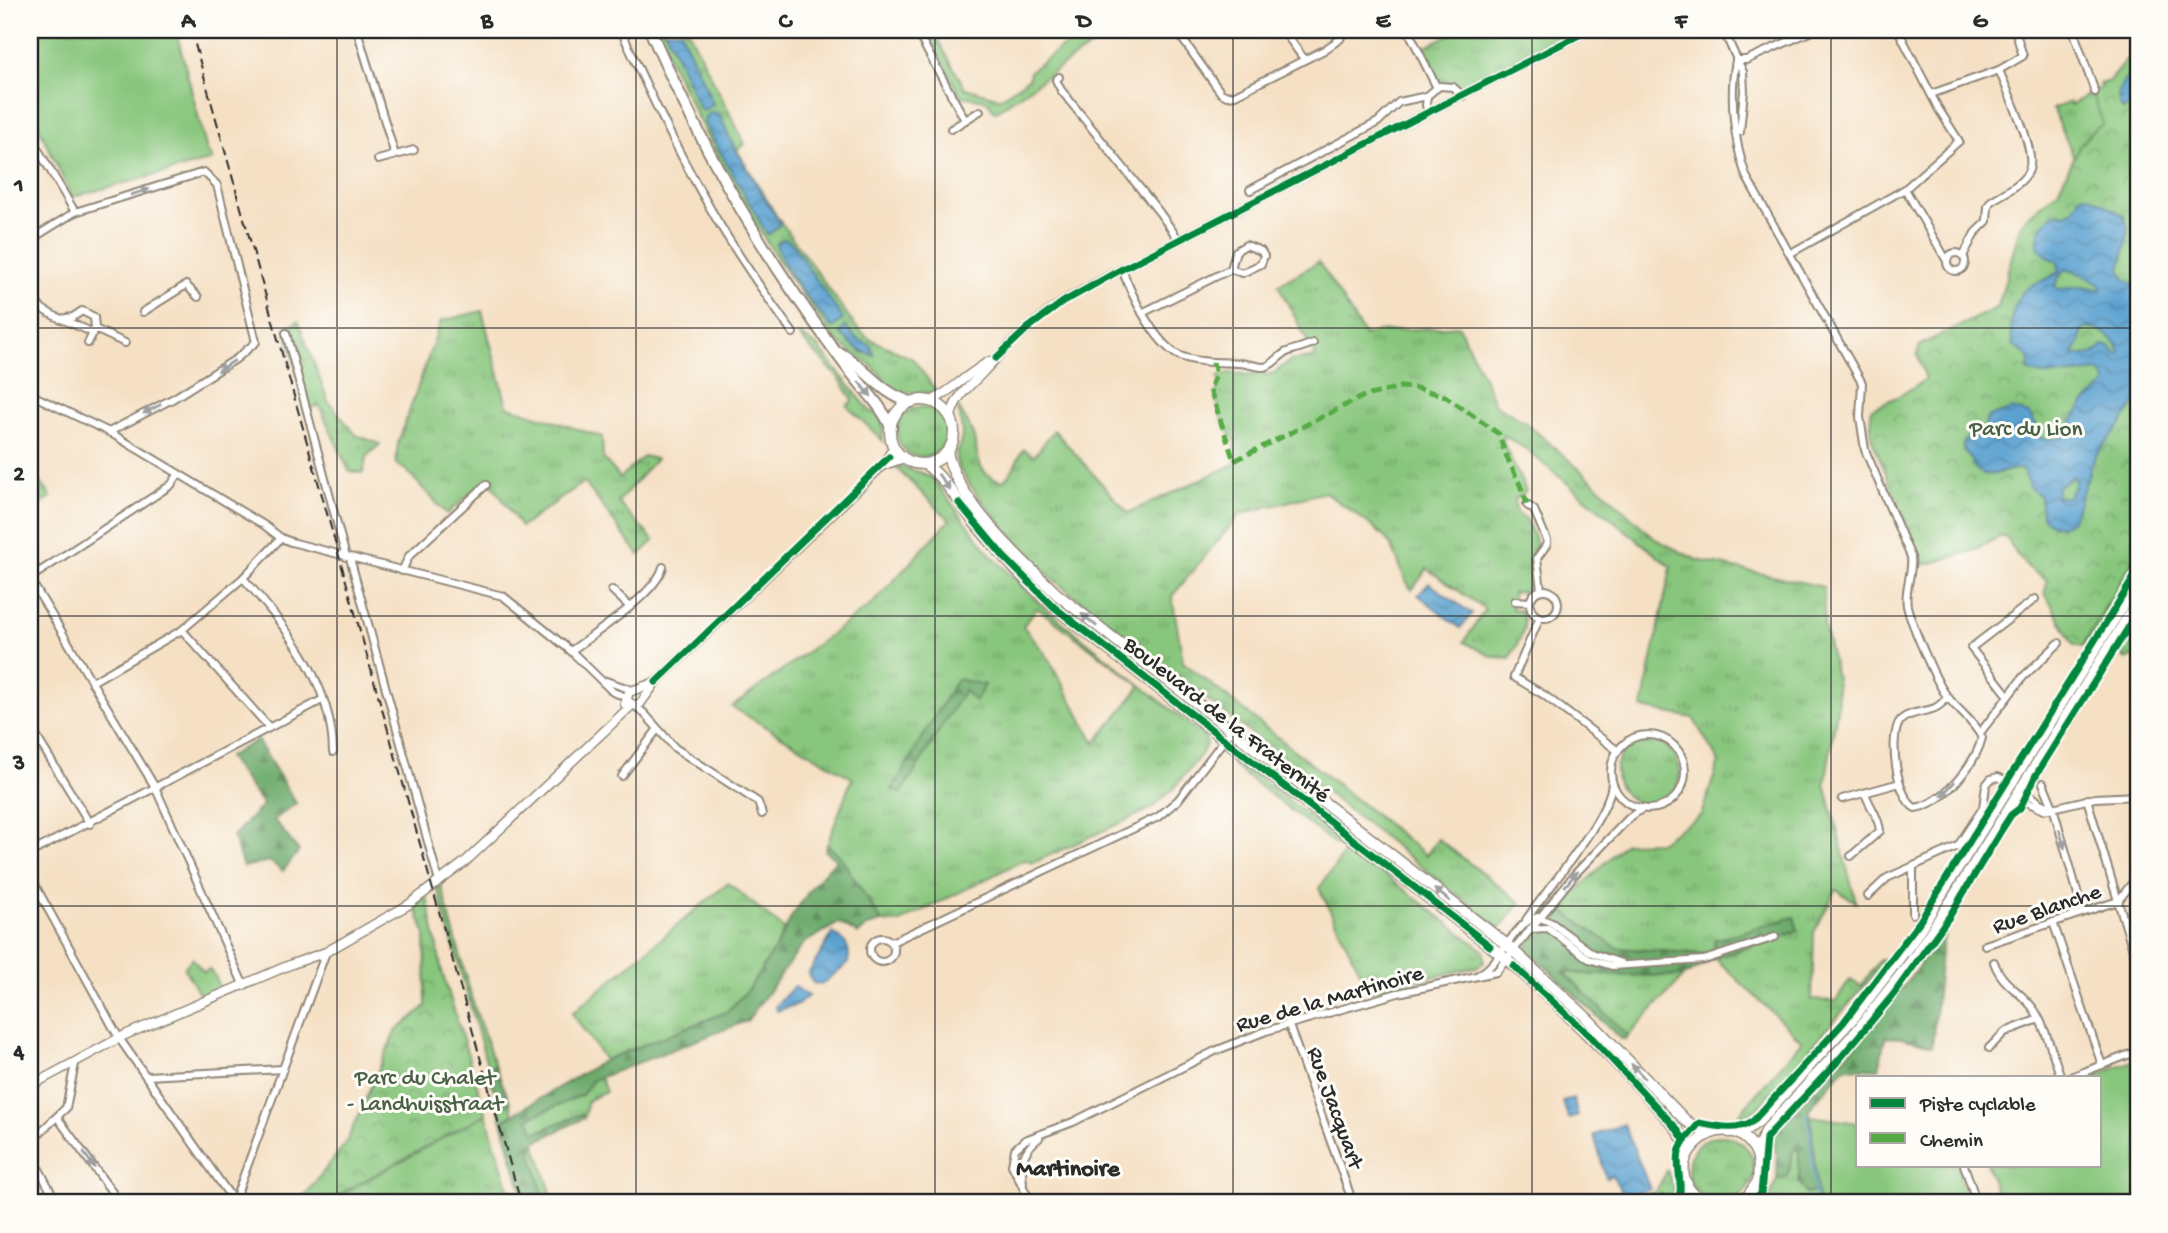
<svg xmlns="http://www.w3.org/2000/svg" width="2168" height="1233" font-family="'Gochi Hand',sans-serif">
  <defs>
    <pattern id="grass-tufts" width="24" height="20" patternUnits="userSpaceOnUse" patternTransform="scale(1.75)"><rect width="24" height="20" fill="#87c67c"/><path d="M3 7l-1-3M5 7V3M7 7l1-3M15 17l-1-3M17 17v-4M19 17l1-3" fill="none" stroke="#6fa166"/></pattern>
    <pattern id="forest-firs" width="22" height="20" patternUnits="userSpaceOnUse" patternTransform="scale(1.75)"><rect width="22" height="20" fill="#6dab6c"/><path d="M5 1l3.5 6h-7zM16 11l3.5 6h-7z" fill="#5a8b59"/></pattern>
    <pattern id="park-crowns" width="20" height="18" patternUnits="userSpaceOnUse" patternTransform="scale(1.75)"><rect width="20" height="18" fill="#87c67c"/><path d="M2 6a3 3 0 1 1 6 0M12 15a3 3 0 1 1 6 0" fill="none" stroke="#6fa166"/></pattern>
    <pattern id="water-waves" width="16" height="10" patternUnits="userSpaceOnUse" patternTransform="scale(1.75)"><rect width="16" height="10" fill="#5ba2d1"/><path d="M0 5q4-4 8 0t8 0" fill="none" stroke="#4b84aa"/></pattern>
  </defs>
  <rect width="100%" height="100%" fill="#fdfcf7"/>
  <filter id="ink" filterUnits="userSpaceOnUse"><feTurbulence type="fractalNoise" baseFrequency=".0143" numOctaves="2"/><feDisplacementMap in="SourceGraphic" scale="14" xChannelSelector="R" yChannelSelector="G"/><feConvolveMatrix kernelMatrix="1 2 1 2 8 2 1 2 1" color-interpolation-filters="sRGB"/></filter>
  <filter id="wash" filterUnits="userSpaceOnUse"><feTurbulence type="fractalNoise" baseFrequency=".00686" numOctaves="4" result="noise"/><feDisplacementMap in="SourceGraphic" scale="28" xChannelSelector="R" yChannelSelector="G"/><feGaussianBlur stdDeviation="1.57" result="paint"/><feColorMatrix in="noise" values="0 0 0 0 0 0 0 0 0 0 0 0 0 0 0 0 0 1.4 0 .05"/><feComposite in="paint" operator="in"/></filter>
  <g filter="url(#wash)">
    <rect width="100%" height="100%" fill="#f5e0c4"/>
    <g fill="url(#grass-tufts)" stroke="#597854" stroke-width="2" fill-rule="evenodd">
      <path d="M655,30H665L700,109L713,104L680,30H688L745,144L737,150L776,215L856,327L868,338L913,359L937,392L913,393L899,391L897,393L889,388L890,386L874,368L835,340L785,271L742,202L704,131ZM719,114L732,143L780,224L706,116ZM846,327L873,355L862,352L849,343Z"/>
      <path d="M925,30H932L965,88L1000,98L1029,78L1030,71L1086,30H1114L995,112L986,100L961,96Z"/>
      <path d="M1459,30H1576L1466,87L1439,80L1422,48Z"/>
      <path d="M2092,92L2104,124C2089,133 2081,143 2074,158L2053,109L2070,102L2071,105Z"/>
      <path d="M1319,262L1365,336L1376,332L1459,326C1470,353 1485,376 1494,404L1525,422L1585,474L1655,539L1697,560L1824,587V625L1836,677L1838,704L1825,784L1856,902L1836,890L1814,932L1812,1000L1836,1001L1850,980L1861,986L1880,960L1889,958L1752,1115H1738L1802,1041L1715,958L1797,931L1794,917L1716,955L1616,948L1559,909L1625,843L1659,842L1701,815L1719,762L1693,718L1642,708L1671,567L1524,448L1503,435L1504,445L1526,491L1515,500C1515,509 1516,516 1526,518L1537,545L1528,560C1530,576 1537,594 1513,592L1512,609L1521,611C1530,627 1518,643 1510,658L1493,657L1464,642L1485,609L1427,569L1412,590C1401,579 1400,555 1387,540C1373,524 1343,506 1325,492L1240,514L1172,596L1183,662L1426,855L1438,839L1521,903L1500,928L1053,579C1034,559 960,483 956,460C955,452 962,443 962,434C962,425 959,416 958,407C963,415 969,424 972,432C980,455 974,476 1003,481C1015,471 1015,461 1024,449L1034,456L1054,430L1128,513L1235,464V442L1224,424L1215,396L1220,382L1218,376L1229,373L1262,375L1274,373L1290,361L1316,357L1278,285Z"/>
      <path d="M482,311L507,406L602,437L603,458L620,478L644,456L656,459L618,502L654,541L639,555L584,482L521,527L488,478L447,514L406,470L396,464L398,443L441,321Z"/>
      <path d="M298,321L328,401L356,435L380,444L367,456L363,473L349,471L319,405L307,409L286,329Z"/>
      <path d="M800,334L818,347L870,411L879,413L883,423V441L847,406L853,400L839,378L798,335Z"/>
      <circle cx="922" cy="432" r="25"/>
      <path d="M899,466L922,473L933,479L991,555L1040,604L1204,736L1207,743L1201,755L1173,789L1151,809L1033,863L1024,860L898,923L882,922L839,855L827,845L852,778L732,707L872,604L950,520L895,467ZM1037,608L1141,686L1095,743L1047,656L1023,626Z"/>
      <path d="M2138,552V565L2086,649L2084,644Z"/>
      <path d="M2138,617V655L2126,660L2116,651Z"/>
      <circle cx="1648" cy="772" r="32"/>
      <path d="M1236,760L1484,951V962L1479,966L1370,992L1319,888L1345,852L1232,765Z"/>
      <path d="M728,883L784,929L779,942L749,989L726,1012L605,1060L572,1013Z"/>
      <path d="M441,885L474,1006L495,1066L488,1068L437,888Z"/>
      <path d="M1563,972L1596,975L1684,976L1628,1036Z"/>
      <path d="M600,1077L606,1092L588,1100L584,1118L581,1114L534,1133L528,1118L582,1095L593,1080Z"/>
      <path d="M499,1093L504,1105L510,1102L513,1114L502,1121L495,1095Z"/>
      <path d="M486,1114L513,1203H325Z"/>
      <circle cx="1721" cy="1169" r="33"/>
      <path d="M535,1142L554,1203L543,1201L530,1149Z"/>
      <path d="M1793,1150H1799V1182L1806,1193L1817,1191L1818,1203H1764L1769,1198L1777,1179L1787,1178Z"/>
      <path d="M1667,1171L1675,1187L1672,1201L1674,1203H1634L1631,1197L1655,1193Z"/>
    </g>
    <g fill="url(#forest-firs)" stroke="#4c6b4c" stroke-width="2">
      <path d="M957,679L985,685L975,701L964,690L901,794L892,789Z"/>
      <path d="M257,740L296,803L274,820L299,851L283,871L269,861L243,867L233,836L263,805L228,757Z"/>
      <path d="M827,845L839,855L882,922L868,926L858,934L839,923L804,943L747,1021L593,1080L582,1095L529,1118L535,1133L582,1114L584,1118L535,1142L531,1148L545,1203H525L502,1121L605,1060L727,1012L749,989L779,942L792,916L814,884L836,860L825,851Z"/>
      <path d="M1559,909L1617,948L1715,955L1714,940L1794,917L1798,931L1715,958L1684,976L1596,975L1564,972L1628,1036L1625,1039H1621L1526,948L1530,939Z"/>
      <path d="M1947,921L1941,952L1932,1046L1902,1038L1885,1037L1879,1069L1845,1067L1809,1109L1817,1191L1806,1194L1799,1182V1150H1793L1787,1178L1777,1179V1157L1772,1136L1872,1026L1916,970Z"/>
      <path d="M495,1066L510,1102L504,1106L499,1094L495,1095L488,1068Z"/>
    </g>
    <g fill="url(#park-crowns)" stroke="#597854" stroke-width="2">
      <path d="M2138,46V552L2082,647L2074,645L2045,593L2047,580C2028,570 2017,558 2008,539L2001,536L1972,551L1924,565L1871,437V409L1901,395L1926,379L1917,354L1920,345L1998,307L2020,226L2026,218L2058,191L2080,145L2092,131L2103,124L2092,92L2101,87L2100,84L2109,81Z"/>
      <path d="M427,897L442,971L486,1114L324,1203H315L305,1195L346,1143L395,1032L426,1006L425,933L414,903Z"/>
    </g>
    <g fill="#87c67c" stroke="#597854" stroke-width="2">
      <path d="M44,30H176L207,151L213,160L72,197L30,109V42Z"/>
      <path d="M35,474L51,497L38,506L30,494V478Z"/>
      <path d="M192,958L203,972L209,969L216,978L220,992L203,1000L184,968Z"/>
      <path d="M2138,1059V1203H2000L1987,1165H2100V1077H2092Z"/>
      <path d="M1811,1116L1858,1123V1165H1956L1967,1197L1959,1203H1818Z"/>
    </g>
    <g fill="url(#water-waves)" stroke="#43667e" stroke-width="2" fill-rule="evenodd">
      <path d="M665,30H680L710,97L713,104L702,111L700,109Z"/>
      <path d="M2138,62C2138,80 2142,101 2123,110C2109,95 2129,75 2138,62Z"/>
      <path d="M712,112L719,114L732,143L780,224L770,234H767L704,123L706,116Z"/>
      <path d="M2089,195L2124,216L2128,228L2126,247L2120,269L2125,279L2138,286V399L2116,431L2095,456L2073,519C2062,529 2051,527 2042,516L2040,496L2029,487L2023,469C2008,466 1989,483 1975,468C1967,460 1976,467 1970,458C1967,452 1963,452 1963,444L1968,437C1989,438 1981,431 1988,417L2013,409L2029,414L2039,430L2041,439H2060L2082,406L2106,384L2105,378L2098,371C2081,373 2040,380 2028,370L2030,358L2013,345C2008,324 2012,295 2034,284C2043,280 2052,279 2059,271L2058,262C2052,258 2043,255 2039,248C2034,237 2045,218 2055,214C2061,212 2067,216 2072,211C2076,207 2078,200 2081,196ZM2066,269L2084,275L2100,285V290L2082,287L2057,289L2055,285L2060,275ZM2087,327C2103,329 2116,339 2120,353L2116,354L2110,347L2103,345C2094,356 2087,356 2073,355V352L2081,341L2082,330ZM2073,476L2075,484L2068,497H2056L2057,487Z"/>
      <path d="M783,239L791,242L843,319L832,328C813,303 785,275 776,244Z"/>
      <path d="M845,327L858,340L870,345L874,355C859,352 850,344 840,333Z"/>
      <path d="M1429,583L1472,614L1460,628L1418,595Z"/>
      <path d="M833,933C846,941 851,947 848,963L821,985L813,983L808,974Z"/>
      <path d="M794,986L808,996L798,1004L777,1011L775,1007Z"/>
      <path d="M1573,1098L1578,1116L1568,1119L1563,1101Z"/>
      <path d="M1624,1124L1650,1189L1624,1196L1612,1175L1606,1178L1594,1135Z"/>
    </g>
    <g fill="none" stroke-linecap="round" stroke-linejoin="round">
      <path stroke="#5ba2d1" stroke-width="2" d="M1808,1114L1816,1203"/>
    </g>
  </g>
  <g filter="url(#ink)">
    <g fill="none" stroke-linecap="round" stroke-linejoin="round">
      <g stroke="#908678" stroke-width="10">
        <g id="minor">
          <path d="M357,30L395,155"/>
          <path d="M621,30C648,90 677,151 710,208C735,252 764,293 793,333"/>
          <path d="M916,30L965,120"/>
          <path d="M1176,30L1221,93L1227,96L1235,95L1324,50L1340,39L1344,30"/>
          <path d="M1283,30L1304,59"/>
          <path d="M1408,30L1437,88"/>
          <path d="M1723,30L1743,72L1744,91L1740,132"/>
          <path d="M2073,30L2095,92"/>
          <path d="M1736,60C1729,97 1734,141 1746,176L1862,383L1860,417L1865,450L1911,557C1913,574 1904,589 1907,606C1911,623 1934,677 1944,692C1955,709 1973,719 1982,738C1975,765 1943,804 1915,808C1897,798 1888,738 1900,721C1907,712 1926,712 1935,708C1941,705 1944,701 1948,697"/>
          <path d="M1736,60H1746L1814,30"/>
          <path d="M1059,77L1056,80L1061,90L1159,212L1179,240"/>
          <path d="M1931,94L1999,70L2023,56L2015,30"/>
          <path d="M1428,113L1426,105L1427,96L1439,86L1453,87L1463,96"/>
          <path d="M951,129L980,111"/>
          <path d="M30,136L75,212"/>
          <path d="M378,160L414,150"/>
          <path d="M1905,189L1947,261"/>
          <path d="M1250,190L1378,122L1399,102L1427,96"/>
          <path d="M30,240L75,212L204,172L217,185L256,342L236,359L174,398L109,432"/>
          <path d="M1791,253L1905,189L1959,141L1938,108L1898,30"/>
          <circle cx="1956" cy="262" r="9"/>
          <path d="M1963,256L1975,233L1987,221L1988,206L1991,201C2003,194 2024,183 2029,170C2037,150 2007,91 1999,70"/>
          <path d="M1122,269C1131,294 1154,342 1178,355C1195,363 1219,362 1238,363C1246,363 1256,367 1264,367C1273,366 1279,355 1287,352C1295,349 1304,347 1313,343"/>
          <path d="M30,296C36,299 36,304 41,308C56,319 76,324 93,333L95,329L94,317L82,311L73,317L60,319"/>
          <path d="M143,312L186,285L198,297"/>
          <path d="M1142,313L1231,269L1236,251L1246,245L1261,251L1264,256L1261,264L1242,273L1231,269"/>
          <path d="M95,329L125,343"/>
          <path d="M286,333L346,557"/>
          <path d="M88,343L93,333"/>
          <path d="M30,394L109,432L264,525L281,538L291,542L503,596L571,651L613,692L626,697"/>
          <path d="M1527,505L1534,510L1547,540V544L1537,558L1541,590"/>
          <path d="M350,558L439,882"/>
          <path d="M30,562L38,571"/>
          <path d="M402,571L409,556L486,485"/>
          <path d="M30,578L171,485L178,475"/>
          <path d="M243,578C287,627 332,683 333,752"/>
          <path d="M30,579L155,787L244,986"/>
          <path d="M612,590L630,607"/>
          <circle cx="1544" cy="604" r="14"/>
          <path d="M1515,601L1530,602"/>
          <path d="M1540,617L1514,677L1544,695L1618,751"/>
          <path d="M182,630L268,726"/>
          <path d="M571,651C595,633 656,594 663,567"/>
          <path d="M606,681L632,690"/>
          <path d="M92,682L182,630L243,578L281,538"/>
          <path d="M2008,695L1971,648L2035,599"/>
          <path d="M635,706L644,713L675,748L758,802L762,814"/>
          <path d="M30,726L90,824"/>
          <path d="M1980,733L2023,677L2059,643"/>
          <circle cx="1648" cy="772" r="37"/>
          <path d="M622,776L657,730"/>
          <path d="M2043,783L2053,807L2083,912"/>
          <path d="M2020,786L2040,803L2051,807"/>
          <path d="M2014,796L2044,810L2095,798L2138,796"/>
          <path d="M1842,799L1900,783"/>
          <path d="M2087,799L2118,901L2133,882L2138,880"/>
          <path d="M30,853L322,700"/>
          <path d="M1851,856L1880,831C1879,816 1869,806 1865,793"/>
          <path d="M1913,867V914"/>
          <path d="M30,876L119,1038L235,1203"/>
          <path d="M1868,896L1887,878L1958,846L1983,808L1986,785L1991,779L1998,777L2011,783"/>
          <path d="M1526,920C1547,889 1611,816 1612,782"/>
          <path d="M2053,922L2102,1065"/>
          <path d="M1530,929L1548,928L1589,959L1612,966L1704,960L1775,937"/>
          <circle cx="882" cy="950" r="12"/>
          <path d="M892,942L1158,817L1178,800L1231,731"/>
          <path d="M1985,945L2118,901L2138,966"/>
          <path d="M1994,962C2002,986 2022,991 2035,1011C2047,1030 2053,1056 2061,1077"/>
          <path d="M1478,975C1502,964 1512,922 1538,917L1552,923L1592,953L1621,963"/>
          <path d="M1288,1023L1353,1203"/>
          <path d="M1989,1048L2005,1032L2039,1019"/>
          <path d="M146,1076L283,1069"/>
          <path d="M2071,1077L2138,1051"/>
          <path d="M57,1117L120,1203"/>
          <path d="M30,1142L66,1108L75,1064"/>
          <path d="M30,1152L57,1203"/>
          <path d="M1964,1165L1977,1203"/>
          <path d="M1023,1183C1020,1163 1023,1150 1039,1138"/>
          <path d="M234,1202L326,952"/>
          <path d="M1031,1203L1012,1165L1015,1149L1025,1140L1073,1122L1215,1051L1266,1031L1398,993L1496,972L1575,874L1629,818L1643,808"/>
        </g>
      </g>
      <g stroke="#908678" stroke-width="11">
        <g id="tertiary">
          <path d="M932,401C953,390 969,372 990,361"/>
          <path d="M951,417C955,395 971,386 985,370C1008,345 1033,322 1061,303C1081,291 1102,280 1122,269L1589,30"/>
          <path d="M884,465L904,458"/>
          <path d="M627,700L632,705L640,704L656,682L882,466L894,447"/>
          <path d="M625,704L629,692L656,682"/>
          <path d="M30,1086L125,1035L292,964L326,952L408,905L465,862L632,705"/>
        </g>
      </g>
      <g stroke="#908678" stroke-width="13">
        <g id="primary">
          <circle cx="922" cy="432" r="32"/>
          <path d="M947,452C957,501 1022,561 1058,595L1507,945L1585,1016L1685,1120L1698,1129L1710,1133"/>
          <path d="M925,464C946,479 959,503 975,523C999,553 1025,581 1054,607L1493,948C1559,1003 1619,1064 1676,1128L1686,1144V1156"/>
          <path d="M1729,1132L1745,1131L1759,1121L1855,1016L1911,943L2138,581"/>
          <path d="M1759,1161L1758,1148L1767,1129L1856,1032L1913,959L1953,898L2138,601"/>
          <path d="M1682,1203L1686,1194L1687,1184"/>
          <path d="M1706,1203C1645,1170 1723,1095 1755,1150C1764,1167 1753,1186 1761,1203"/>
          <path d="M1737,1203L1748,1196L1756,1184"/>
        </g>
      </g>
      <g stroke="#908678" stroke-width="14">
        <g id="trunk">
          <path d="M650,30C689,118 734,204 788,284C808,313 828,343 850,371C865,390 881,405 891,427"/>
          <path d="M840,353C866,368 881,394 911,402"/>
        </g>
      </g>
      <use href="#minor" stroke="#fff" stroke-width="6"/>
      <use href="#tertiary" stroke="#fff" stroke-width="8"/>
      <use href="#primary" stroke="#fff" stroke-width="10"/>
      <use href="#trunk" stroke="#fff" stroke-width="10"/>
      <path stroke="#2b2b2b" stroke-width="2" stroke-dasharray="10 5" stroke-linecap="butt" d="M191,30L521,1203"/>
      <g stroke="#54ab44" stroke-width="5" stroke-dasharray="10 5" stroke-linecap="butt">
        <path d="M1213,362L1216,374L1210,389L1234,461L1362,397L1400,387L1416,388L1445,396L1499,434C1505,460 1521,480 1527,505"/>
        <path d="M1631,1203C1649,1199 1666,1190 1682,1203"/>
      </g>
      <g stroke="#fdfcf7" stroke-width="11">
        <g id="cycleway">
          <path d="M996,358L1028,328L1063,302L1122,269L1587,31"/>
          <path d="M959,503L1004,557L1054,607L1490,946"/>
          <path d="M656,682L889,457"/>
          <path d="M1514,966L1589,1035L1676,1128L1685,1141"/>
          <path d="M1677,1203C1685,1188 1675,1169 1679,1152C1681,1141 1693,1132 1699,1123C1718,1127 1737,1131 1753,1121L1843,1023L1920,921L2138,571"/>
          <path d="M1751,1203L1761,1194L1766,1138L1838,1061L1893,995L1949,917L2002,829L2011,815L2020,808L2036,775L2138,612"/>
        </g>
      </g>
      <use href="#cycleway" stroke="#00873e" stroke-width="7"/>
    </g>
    <defs><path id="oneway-solid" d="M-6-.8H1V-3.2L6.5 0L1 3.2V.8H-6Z" transform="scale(1.75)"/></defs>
    <g fill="#a0a0a0">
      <use href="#oneway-solid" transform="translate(140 192) rotate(-17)"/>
      <use href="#oneway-solid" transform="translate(226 366) rotate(147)"/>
      <use href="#oneway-solid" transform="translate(865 389) rotate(49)"/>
      <use href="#oneway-solid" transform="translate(152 409) rotate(153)"/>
      <use href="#oneway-solid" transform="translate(944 482) rotate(53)"/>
      <use href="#oneway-solid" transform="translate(1089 620) rotate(-141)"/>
      <use href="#oneway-solid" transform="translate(1948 789) rotate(132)"/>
      <use href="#oneway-solid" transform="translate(2062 839) rotate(74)"/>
      <use href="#oneway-solid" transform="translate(1571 879) rotate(-51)"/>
      <use href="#oneway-solid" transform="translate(1442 895) rotate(-142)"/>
      <use href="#oneway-solid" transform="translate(1638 1071) rotate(-133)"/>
      <use href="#oneway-solid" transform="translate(89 1160) rotate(54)"/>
    </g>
  </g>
  <path fill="none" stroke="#2b2b2b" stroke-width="2" stroke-opacity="0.55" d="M337,30V1203M636,30V1203M935,30V1203M1233,30V1203M1532,30V1203M1831,30V1203M30,328H2138M30,616H2138M30,906H2138"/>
  <g text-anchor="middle" stroke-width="6" stroke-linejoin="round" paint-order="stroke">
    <g font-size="23" fill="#4b6147" stroke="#fdfcf7">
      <text x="2026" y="435">Parc du Lion</text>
      <text x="425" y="1084">Parc du Chalet<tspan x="425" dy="26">- Landhuisstraat</tspan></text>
    </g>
    <g font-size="23" fill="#2b2b2b" stroke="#fdfcf7">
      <text transform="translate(1228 718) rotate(38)" y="8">Boulevard de la Fraternité</text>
      <text transform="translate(2046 907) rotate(-19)" y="8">Rue Blanche</text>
      <text transform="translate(1329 997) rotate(-16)" y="8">Rue de la Martinoire</text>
      <text transform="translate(1337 1107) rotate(70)" y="8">Rue Jacquart</text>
    </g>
    <g font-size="24" font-weight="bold" fill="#2b2b2b" stroke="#fdfcf7">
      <text x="1068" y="1175">Martinoire</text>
    </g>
  </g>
  <rect width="2168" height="1233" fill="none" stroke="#fdfcf7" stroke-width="77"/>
  <rect x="1856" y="1076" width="245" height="91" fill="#fdfcf7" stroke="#a9a8a5" stroke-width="2"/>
  <rect x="1870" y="1098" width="35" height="10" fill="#00873e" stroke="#a9a8a5" stroke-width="2"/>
  <text x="1920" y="1110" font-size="21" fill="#2b2b2b">Piste cyclable</text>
  <rect x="1870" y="1133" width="35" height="10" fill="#54ab44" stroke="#a9a8a5" stroke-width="2"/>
  <text x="1920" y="1146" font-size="21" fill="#2b2b2b">Chemin</text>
  <rect x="38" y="38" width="2092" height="1156" fill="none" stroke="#2b2b2b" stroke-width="2.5"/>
  <g font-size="23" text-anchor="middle" font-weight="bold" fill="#2b2b2b">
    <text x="188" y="27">A</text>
    <text x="487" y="27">B</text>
    <text x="785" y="27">C</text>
    <text x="1084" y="27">D</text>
    <text x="1383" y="27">E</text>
    <text x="1681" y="27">F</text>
    <text x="1980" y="27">G</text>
    <text x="19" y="191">1</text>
    <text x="19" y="480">2</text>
    <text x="19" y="769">3</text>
    <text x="19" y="1058">4</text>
  </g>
</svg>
